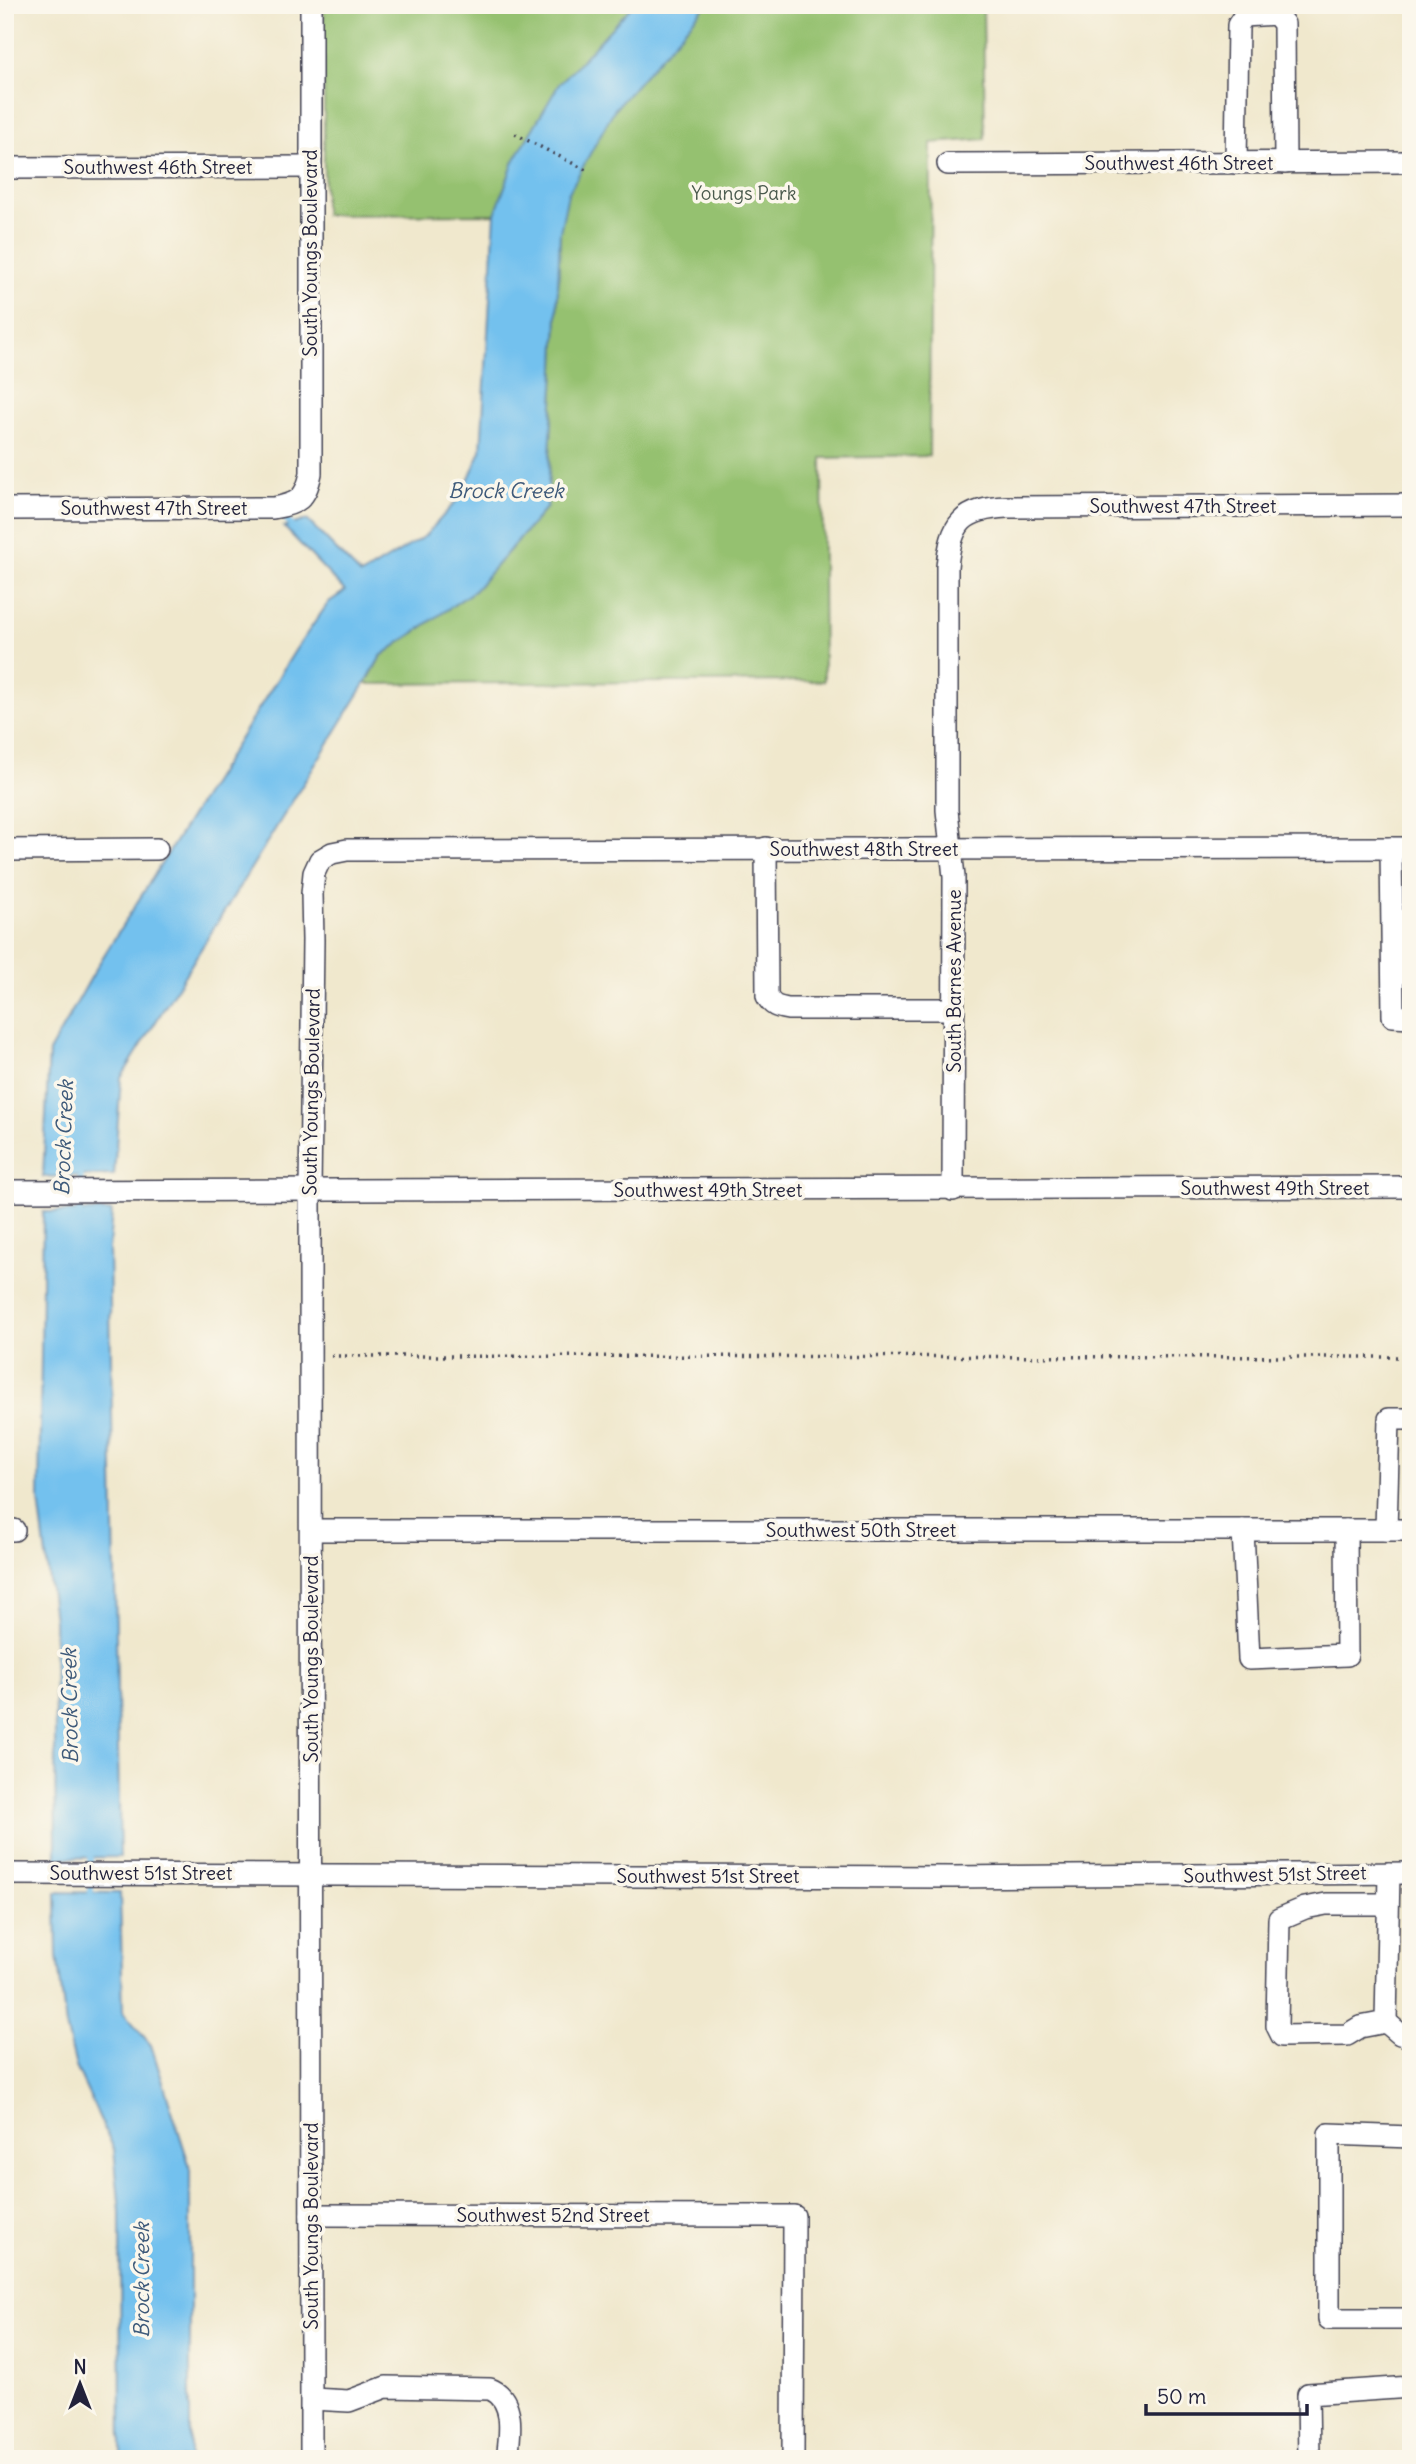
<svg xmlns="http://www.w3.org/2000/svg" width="1416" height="2464" font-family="Delius,sans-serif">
  <rect width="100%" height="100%" fill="#fbf7ec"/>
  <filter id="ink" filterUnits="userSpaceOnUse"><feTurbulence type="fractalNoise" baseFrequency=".0143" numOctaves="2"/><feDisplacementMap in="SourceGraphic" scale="14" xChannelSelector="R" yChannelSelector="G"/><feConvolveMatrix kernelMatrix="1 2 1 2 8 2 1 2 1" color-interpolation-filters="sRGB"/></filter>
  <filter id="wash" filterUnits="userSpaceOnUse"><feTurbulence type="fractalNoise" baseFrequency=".00686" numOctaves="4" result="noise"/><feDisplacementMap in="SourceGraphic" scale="28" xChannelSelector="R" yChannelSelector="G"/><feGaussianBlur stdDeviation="1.57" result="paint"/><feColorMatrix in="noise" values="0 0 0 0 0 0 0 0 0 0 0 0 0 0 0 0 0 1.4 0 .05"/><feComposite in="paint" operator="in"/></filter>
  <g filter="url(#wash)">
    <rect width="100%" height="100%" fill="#f0e8cd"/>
    <path fill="#95c16f" stroke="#5c7255" stroke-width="2" d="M324,5H983L985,139L931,143L929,456L822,458L824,681L366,684L381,656L475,590L547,507L555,369L560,233L495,214L324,215Z"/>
    <g fill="#73c1ee" stroke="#4a7294" stroke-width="2">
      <path d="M633,5H706L614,110L568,194L560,232L555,369L547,507L475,590L381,656L365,684L121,1078L114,1175L43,1177L49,1052L101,960L296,649L329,602L345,591L284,527L307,520L361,575L425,536L461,496L481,451L495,214L514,161L559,84Z"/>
      <path d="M112,1211L109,1247L120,1857L56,1858L54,1620L39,1500L43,1212Z"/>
      <path d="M56,1892L120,1893L123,2012L151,2045L190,2167V2459H121L120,2212L114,2149L76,2067L66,2026L57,1956Z"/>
    </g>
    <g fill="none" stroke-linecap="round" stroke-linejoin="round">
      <g stroke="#73c1ee" stroke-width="6">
        <path d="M283,516L296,530"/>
        <path d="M79,1218L81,1169"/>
        <path d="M90,1852L91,1900"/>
      </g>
    </g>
  </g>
  <g filter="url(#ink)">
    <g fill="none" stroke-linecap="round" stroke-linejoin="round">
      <g stroke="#414051" stroke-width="24">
        <g id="minor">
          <path d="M1236,163L1238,25L1244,16L1276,14L1284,24L1285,163"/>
          <path d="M948,164L1411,162"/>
          <path d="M5,168L310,167"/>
          <path d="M5,509L273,508C298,504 306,499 311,473V5"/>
          <path d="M766,848L767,996C772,1006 777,1007 788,1009H954"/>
          <path d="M1391,848L1393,1016L1411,1017"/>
          <path d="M5,850L157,849"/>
          <path d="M953,1190L954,877L947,810V567C951,523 962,509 1007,507L1411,505"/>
          <path d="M5,1191L1411,1187"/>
          <path d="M5,1530H14"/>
          <path d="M311,1530H1411"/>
          <path d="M1243,1530L1249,1659L1347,1655L1346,1530"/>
          <path d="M1386,1530L1389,1419H1411"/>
          <path d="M5,1874L953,1877L1411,1873"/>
          <path d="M1388,1904H1326L1305,1908L1279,1919L1277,2026L1282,2036L1347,2035L1360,2027L1386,2022L1389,1873"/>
          <path d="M1386,2022L1400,2034L1411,2037"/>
          <path d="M1411,2137L1329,2134V2319H1411"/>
          <path d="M311,2215L794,2216L793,2459"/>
          <path d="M312,2399L349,2401L386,2387L490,2389C516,2399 510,2436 507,2459"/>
          <path d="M311,2459L310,1191L313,940L312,894L314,873L320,860L332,853L347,850L1411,848"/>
          <path d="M1309,2459L1308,2394L1411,2387"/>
        </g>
      </g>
      <g stroke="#414051" stroke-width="3.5" stroke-dasharray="2 5" stroke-linecap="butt">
        <path d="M515,134L588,171"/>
        <path d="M331,1356L1411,1357"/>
      </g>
      <use href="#minor" stroke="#fff" stroke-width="21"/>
    </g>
  </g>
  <g text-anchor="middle" stroke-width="7" stroke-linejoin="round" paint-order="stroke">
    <g font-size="19" fill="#22223b" stroke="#fbf7ec">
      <text x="1179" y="170">Southwest 46th Street</text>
      <text x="158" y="174">Southwest 46th Street</text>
      <text transform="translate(310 253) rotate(-90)" y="7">South Youngs Boulevard</text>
      <text x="1183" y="513">Southwest 47th Street</text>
      <text x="154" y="515">Southwest 47th Street</text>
      <text x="864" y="856">Southwest 48th Street</text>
      <text transform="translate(954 981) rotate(-90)" y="7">South Barnes Avenue</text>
      <text transform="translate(311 1092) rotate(-89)" y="7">South Youngs Boulevard</text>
      <text x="1275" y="1195">Southwest 49th Street</text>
      <text x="708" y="1197">Southwest 49th Street</text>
      <text x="861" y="1537">Southwest 50th Street</text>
      <text transform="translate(311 1659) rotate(-90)" y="7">South Youngs Boulevard</text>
      <text x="141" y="1880">Southwest 51st Street</text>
      <text transform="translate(1275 1874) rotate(-1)" y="7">Southwest 51st Street</text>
      <text x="708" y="1883">Southwest 51st Street</text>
      <text x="553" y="2222">Southwest 52nd Street</text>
      <text transform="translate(311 2226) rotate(-90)" y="7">South Youngs Boulevard</text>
    </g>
    <g font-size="19" fill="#4a5a4d" stroke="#fbf7ec">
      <text x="744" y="200">Youngs Park</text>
    </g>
    <g font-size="21" font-style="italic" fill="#3e5a7a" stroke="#fbf7ec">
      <text x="506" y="498">Brock Creek</text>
      <text transform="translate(64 1138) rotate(-88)" y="7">Brock Creek</text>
      <text transform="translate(70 1706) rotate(-91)" y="7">Brock Creek</text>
      <text transform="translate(142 2280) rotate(-90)" y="7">Brock Creek</text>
    </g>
  </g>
  <rect width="1416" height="2464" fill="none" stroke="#fbf7ec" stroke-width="28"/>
  <g transform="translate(80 2384)" stroke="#fbf7ec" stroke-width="5" paint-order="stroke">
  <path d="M0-5L12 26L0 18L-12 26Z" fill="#22223b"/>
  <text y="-10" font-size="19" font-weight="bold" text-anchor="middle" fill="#22223b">N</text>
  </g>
  <path d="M1146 2404v10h161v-10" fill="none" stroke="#22223b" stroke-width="3.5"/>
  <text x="1157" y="2404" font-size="21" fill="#22223b" stroke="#fbf7ec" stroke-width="5" paint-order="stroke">50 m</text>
</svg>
